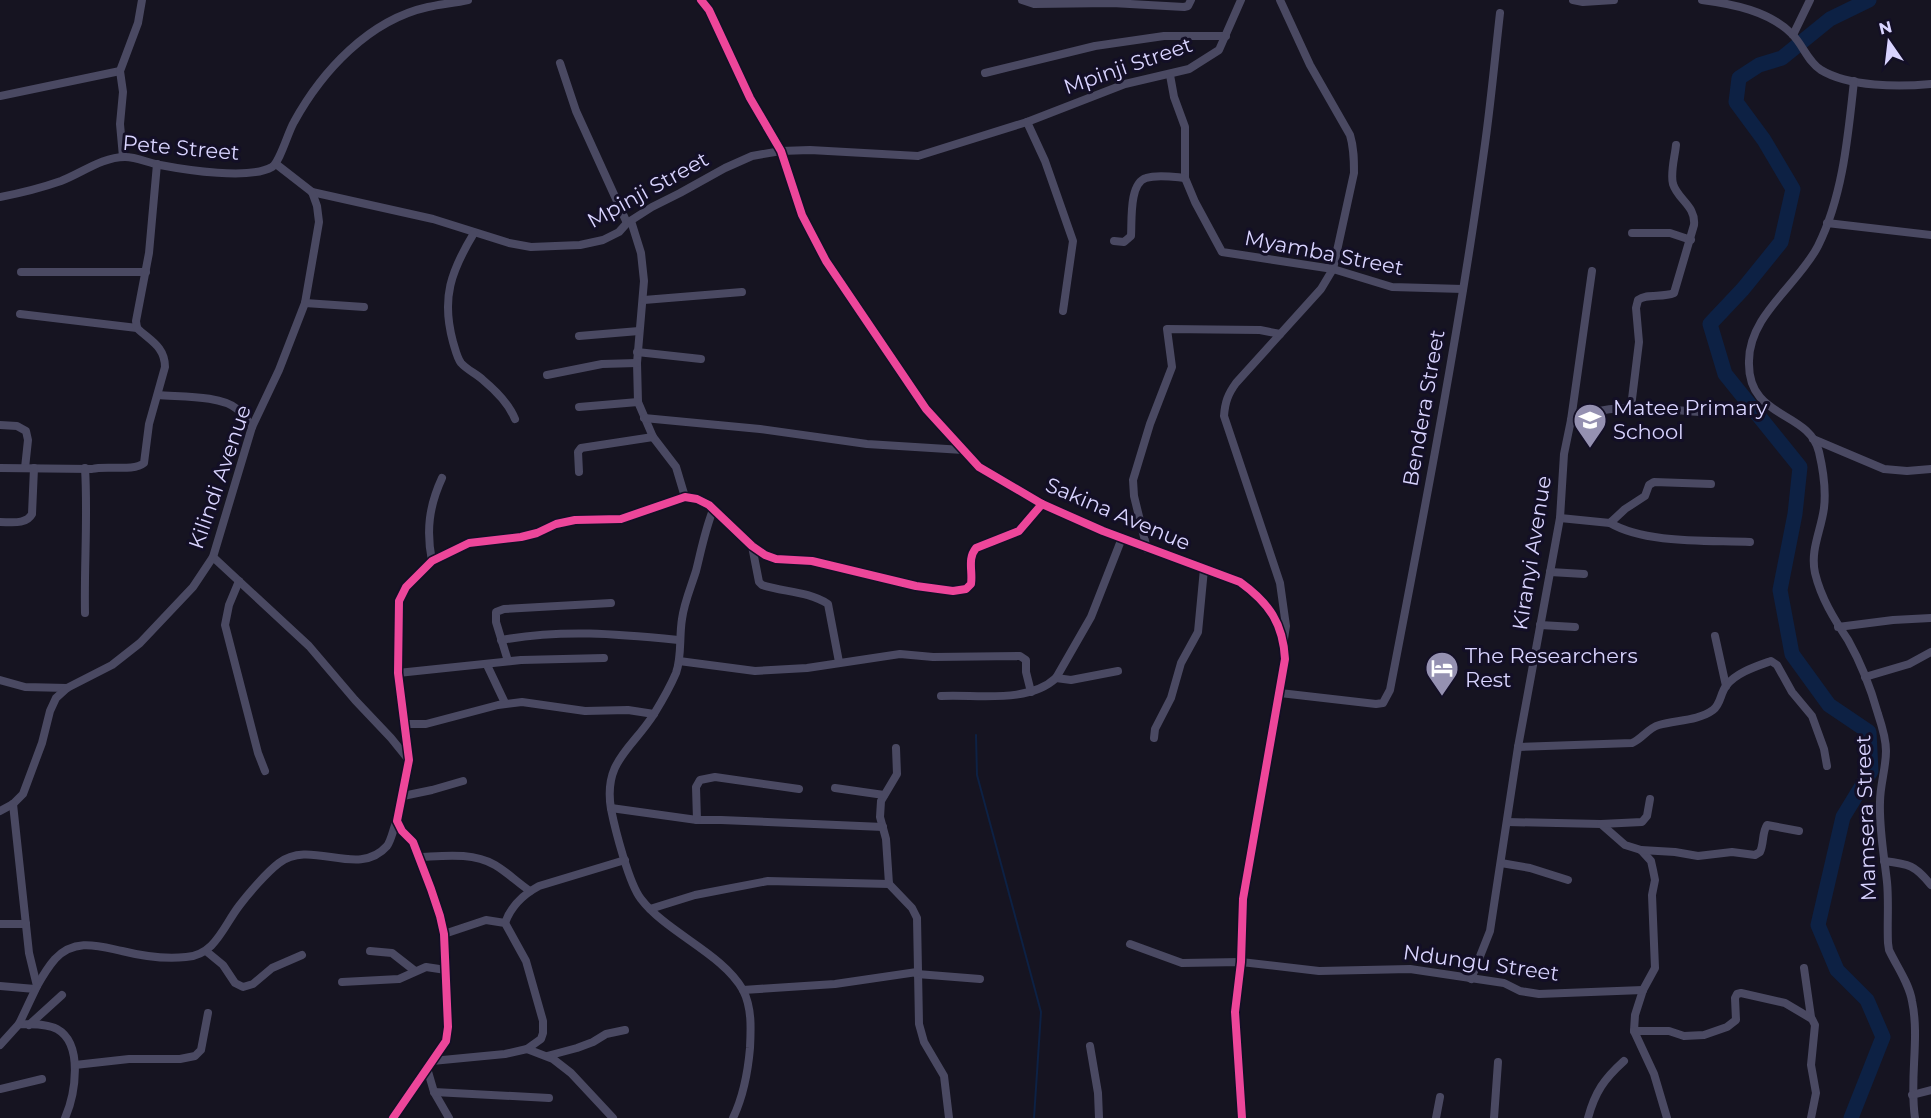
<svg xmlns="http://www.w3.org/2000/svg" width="1931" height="1118" font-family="Montserrat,sans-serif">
  <rect width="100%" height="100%" fill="#161421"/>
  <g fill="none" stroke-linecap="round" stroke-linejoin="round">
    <path stroke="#0d2144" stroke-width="2" d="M976,735L977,775L1041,1012L1034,1118"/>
    <path stroke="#0d2144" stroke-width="15" d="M1851,1118L1883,1037L1867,1000L1837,970L1818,925L1843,817L1871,771L1869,732L1829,705L1792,654L1780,590L1795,514L1800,467L1725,374L1710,324L1743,289L1781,242L1793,189L1764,140L1736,102L1739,78L1759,65L1782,58L1830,19L1869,0"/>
    <g stroke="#4a4962" stroke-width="8">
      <path d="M701,0L709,10L750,98L781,151L802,215L826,261L926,409L979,467L1042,504L1103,531L1240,582C1269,603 1283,623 1285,659L1243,899L1241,962L1235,1012L1242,1118"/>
      <path d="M1022,0L1034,4L1112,3L1184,7L1188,6L1191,0"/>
      <path d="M1280,0L1310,65L1350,135C1354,148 1354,160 1354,173L1333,269L1321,289L1236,383C1228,394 1225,402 1224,416L1280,583L1286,626L1284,639"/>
      <path d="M1573,0L1583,2L1614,0"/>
      <path d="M1702,0C1733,4 1769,11 1792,34C1803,45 1808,62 1821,70C1849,87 1899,87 1931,84"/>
      <path d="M1793,35L1810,0"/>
      <path d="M560,63L576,111L627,223"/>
      <path d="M985,73L1095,46L1164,36H1226"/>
      <path d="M1170,75L1174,97L1185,127V178L1195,202L1222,252L1333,269L1392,287L1463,289"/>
      <path d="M1854,81C1848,136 1843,196 1818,246C1798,285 1749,315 1749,361C1747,420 1809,410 1819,452C1823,469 1826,491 1824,508C1821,531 1810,550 1815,573C1821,598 1834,619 1848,640C1861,663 1871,689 1878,714C1882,726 1886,739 1886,751C1886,768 1880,785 1880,802C1879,829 1884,855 1887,882C1889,902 1887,923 1888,943L1889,950C1897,967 1909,983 1912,1001C1920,1039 1909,1079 1915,1118"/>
      <path d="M0,96L120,71"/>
      <path d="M1027,122L1045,161L1073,241L1063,311"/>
      <path d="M123,157L120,124L123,92L120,71L138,23L142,0"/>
      <path d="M312,192L433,219L509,243L531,247L580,245L603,240L619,232L627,223L652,207L680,193L725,168L752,156L781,151L810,150L918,156L1027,122L1125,84L1189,69L1219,50L1241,0"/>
      <path d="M0,197C21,193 41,188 61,181C82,173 102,157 125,157C137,157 148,163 160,165C186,170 250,180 272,167C280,162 288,132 294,122C322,71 369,20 428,7C441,4 455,3 468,0"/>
      <path d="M631,221L641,253L644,281L637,363L638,402L653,437L676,467L685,497"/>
      <path d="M1827,223L1931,235"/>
      <path d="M474,233C451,271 441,298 453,342C455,348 457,358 461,363C467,370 477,374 483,380C495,390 509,404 515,419"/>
      <path d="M1632,233H1670L1691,240"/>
      <path d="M1114,241L1124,242L1131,236C1132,221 1129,183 1146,178C1158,174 1174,177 1185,178"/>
      <path d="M21,272H146"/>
      <path d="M644,300L742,292"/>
      <path d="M305,303L364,307"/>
      <path d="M20,314L137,328"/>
      <path d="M579,336L639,331"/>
      <path d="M637,352L701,359"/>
      <path d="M547,375L602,364L637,363"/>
      <path d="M158,395C179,397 221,395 237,409C244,414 248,421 252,427"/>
      <path d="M579,407L638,402"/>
      <path d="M1631,407L1639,342L1636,308L1638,300C1647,293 1662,298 1674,293L1694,225C1696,206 1678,200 1673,184C1670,173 1675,156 1676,145"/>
      <path d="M644,418L760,429L867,444L963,450"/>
      <path d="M1571,420C1609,401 1658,409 1700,412"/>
      <path d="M0,425L17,426L26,431L28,440L25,468"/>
      <path d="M1813,439L1884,469L1907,471L1931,469"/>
      <path d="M0,468L92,469C107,465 133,472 144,463L149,424L165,367C165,346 149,340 137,328L136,321L149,253L157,164"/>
      <path d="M579,472L578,452L581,448L653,437"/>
      <path d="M713,510C705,530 701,551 696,571C691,587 684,603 682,619C679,637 682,657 676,673C670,687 662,701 654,714C632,749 603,761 611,809C615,829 629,884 641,899C667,933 722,953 743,990C752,1008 751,1028 750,1048C748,1071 743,1097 733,1118"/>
      <path d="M1560,518L1610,523L1625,509L1645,496L1649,485L1654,482L1711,484"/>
      <path d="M0,522C11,522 26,525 32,514L34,468"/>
      <path d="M1610,523C1646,544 1709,540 1750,542"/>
      <path d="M752,546L759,582L762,585C783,592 808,591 828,604L839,662"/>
      <path d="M1147,549L1134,496L1133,480L1150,424L1172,367L1167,329L1260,330L1280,334"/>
      <path d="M213,557L309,646L355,700L391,738L408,759"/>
      <path d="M432,561C426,531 429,506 442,478"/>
      <path d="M1550,572L1584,574"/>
      <path d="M239,581L229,605L225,625L258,753L265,771"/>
      <path d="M85,613C84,565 88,516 85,468"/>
      <path d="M1540,625L1575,627"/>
      <path d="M1838,627L1893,620L1931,618"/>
      <path d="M1715,636L1726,686"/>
      <path d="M501,640C564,629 616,634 679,640"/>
      <path d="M508,661L496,622V612L504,609L611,603"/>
      <path d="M679,661L755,671L807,668L900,654L933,657L1020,656L1026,660V672L1031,692"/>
      <path d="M487,665L505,703"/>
      <path d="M398,673L521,660L604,658"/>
      <path d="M1865,677L1909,664L1931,652"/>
      <path d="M1056,678L1071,680L1118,671"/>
      <path d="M0,680L25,687L67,688"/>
      <path d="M1280,693L1376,704L1383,703L1390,690C1425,508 1460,327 1485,144C1491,101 1495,57 1500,13"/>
      <path d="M941,696C977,694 1028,704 1056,678L1091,617L1122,538"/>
      <path d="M405,724H426L498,705L522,702L585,711L628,710L654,714"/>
      <path d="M1154,738L1155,729L1171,698L1181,663L1198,632L1204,569"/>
      <path d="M1518,747L1632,743C1642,739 1648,728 1659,725C1676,720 1698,721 1713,710C1721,704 1720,694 1726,686C1735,673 1757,666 1771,661L1777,665L1792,692L1812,716L1824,749L1827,766"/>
      <path d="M896,748L897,774L881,801L880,817L886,839L889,884L912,908L917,918L919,1024L924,1042L944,1076L949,1118"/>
      <path d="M835,788L884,795"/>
      <path d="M403,796L432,790L463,781"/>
      <path d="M611,808L697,820H721L883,827"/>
      <path d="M0,811L13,804L23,794L42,743L50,711L56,698L67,688L112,665L140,643L193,587L213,557L252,427L279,370L305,303L314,251L319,222L317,206L312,192L276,164"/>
      <path d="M697,820L696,787L700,780L715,777L799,789"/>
      <path d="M1507,822L1601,824L1625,845L1641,850L1651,861L1653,870L1655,880L1652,895L1655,968L1643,990L1635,1015L1634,1031L1654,1074L1667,1118"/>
      <path d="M1601,824L1642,822L1647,816L1650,799"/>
      <path d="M1641,850L1675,852L1698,856L1732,852L1755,855L1760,852C1764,844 1762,832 1767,825L1799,831"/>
      <path d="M419,857C444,856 472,852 495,865C507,872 518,883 530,891"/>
      <path d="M1884,861C1909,864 1915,865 1931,885"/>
      <path d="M1501,863L1530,868L1568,880"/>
      <path d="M650,909L695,895L768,881L889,884"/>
      <path d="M505,923C511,906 524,894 539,886L625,860"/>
      <path d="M0,924H26"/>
      <path d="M444,934L486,920L505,923L526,961L543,1021V1033L541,1039L527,1049"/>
      <path d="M1130,944L1182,963L1241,962L1319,971L1410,969L1504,983L1520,991L1539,994L1643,990"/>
      <path d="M206,951L223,965L235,983L243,987L253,984L272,968L302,955"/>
      <path d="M370,951L392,953L415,971"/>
      <path d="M1804,968L1811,1017"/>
      <path d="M917,974L980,979"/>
      <path d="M1471,979L1490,931L1518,747L1560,518L1564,454L1571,420L1592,271"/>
      <path d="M342,982L399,979L426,967L446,970"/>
      <path d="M0,986L35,989"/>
      <path d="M37,986C42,977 48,967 55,959C75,938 98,946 122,951C142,956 166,959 186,957C215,955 223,927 239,906C248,894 267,872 279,863C311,838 358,879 387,846C392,839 393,828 397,821"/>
      <path d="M743,990L835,984L917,972"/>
      <path d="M19,1024C31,1025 46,1023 57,1029C84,1044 75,1095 65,1118"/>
      <path d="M29,1025L62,995"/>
      <path d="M1634,1031H1669L1684,1036L1704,1035L1727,1027L1736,1020L1735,998L1737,994L1741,993L1785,1003L1812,1019L1815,1025L1811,1065L1816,1093L1811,1118"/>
      <path d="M0,1045L19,1024L37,986L29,953L13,804"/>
      <path d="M1090,1046L1098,1093L1099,1118"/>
      <path d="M547,1056L577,1048L593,1042L606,1034L625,1030"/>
      <path d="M432,1061L505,1054L527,1049L553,1059L571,1073L613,1118"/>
      <path d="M75,1065L129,1059H180L195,1056L201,1050L208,1013"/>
      <path d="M427,1068L434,1092L449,1118"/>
      <path d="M0,1089L42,1079"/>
      <path d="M434,1092L549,1098"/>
      <path d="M1912,1095L1931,1090"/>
      <path d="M393,1118L446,1041L448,1027L444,934L440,916L431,889L413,842L402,831L397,821L409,760L398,673L399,601L406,587L432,561L469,543L521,537L537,533L556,524L575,520L621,519L685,497L697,499L709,505L752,546L765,555L776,559L812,561L916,586L953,591L966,589L971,584C973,571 967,559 976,548L1019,531L1042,504"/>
      <path d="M1436,1118L1440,1097"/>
      <path d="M1494,1118L1498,1062"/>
      <path d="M1588,1118C1595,1092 1604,1079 1624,1061"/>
    </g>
    <g stroke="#130f26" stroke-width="11">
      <g id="cycleway">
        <path d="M701,0L709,10L750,98L781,151L802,215L826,261L926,409L979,467L1042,504L1103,531L1240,582C1269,603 1283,623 1285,659L1243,899L1241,962L1235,1012L1242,1118"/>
        <path d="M393,1118L446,1041L448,1027L444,934L440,916L431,889L413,842L402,831L397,821L409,760L398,673L399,601L406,587L432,561L469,543L521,537L537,533L556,524L575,520L621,519L685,497L697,499L709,505L752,546L765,555L776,559L812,561L916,586L953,591L966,589L971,584C973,571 967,559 976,548L1019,531L1042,504"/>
      </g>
    </g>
    <use href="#cycleway" stroke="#ed469a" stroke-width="8"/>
  </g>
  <defs>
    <g id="school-pin" transform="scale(1.725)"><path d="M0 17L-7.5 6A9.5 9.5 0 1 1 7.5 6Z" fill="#9591b1" stroke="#130f26"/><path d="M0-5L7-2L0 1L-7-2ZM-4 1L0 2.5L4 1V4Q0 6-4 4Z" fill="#fff"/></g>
    <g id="hotel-pin" transform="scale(1.725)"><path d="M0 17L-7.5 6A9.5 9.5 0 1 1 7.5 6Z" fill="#9591b1" stroke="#130f26"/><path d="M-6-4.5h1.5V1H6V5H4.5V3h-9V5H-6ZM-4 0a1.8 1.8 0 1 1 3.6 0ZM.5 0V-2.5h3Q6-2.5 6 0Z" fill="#fff"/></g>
  </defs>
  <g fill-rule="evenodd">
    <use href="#school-pin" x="1590" y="420"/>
    <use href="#hotel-pin" x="1442" y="668"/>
  </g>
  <g text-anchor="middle" stroke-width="6" stroke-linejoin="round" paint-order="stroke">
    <g font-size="21" fill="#d9d4ff" stroke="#130f26">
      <text transform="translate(1128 66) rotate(-19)" y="7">Mpinji Street</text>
      <text transform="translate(181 148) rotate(5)" y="7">Pete Street</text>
      <text transform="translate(648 190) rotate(-29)" y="7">Mpinji Street</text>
      <text transform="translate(1324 253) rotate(11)" y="7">Myamba Street</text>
      <text transform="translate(1424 408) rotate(-80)" y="7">Bendera Street</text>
      <text transform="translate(220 477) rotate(-71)" y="7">Kilindi Avenue</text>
      <text transform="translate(1118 514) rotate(23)" y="7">Sakina Avenue</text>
      <text transform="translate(1532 553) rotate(-81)" y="7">Kiranyi Avenue</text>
      <text transform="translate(1866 818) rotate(-92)" y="7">Mamsera Street</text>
      <text transform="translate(1481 963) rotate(8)" y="7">Ndungu Street</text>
    </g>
    <g font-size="21" fill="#d9d4ff" stroke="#130f26" text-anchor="start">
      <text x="1613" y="415">Matee Primary<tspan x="1613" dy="24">School</tspan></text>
      <text x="1465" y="663">The Researchers<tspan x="1465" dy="24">Rest</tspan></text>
    </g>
  </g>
  <g transform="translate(1889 42) rotate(346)" stroke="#130f26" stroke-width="4.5" paint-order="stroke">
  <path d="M0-4.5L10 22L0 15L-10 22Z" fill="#d9d4ff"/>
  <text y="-9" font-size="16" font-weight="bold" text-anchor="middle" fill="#d9d4ff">N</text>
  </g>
</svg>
